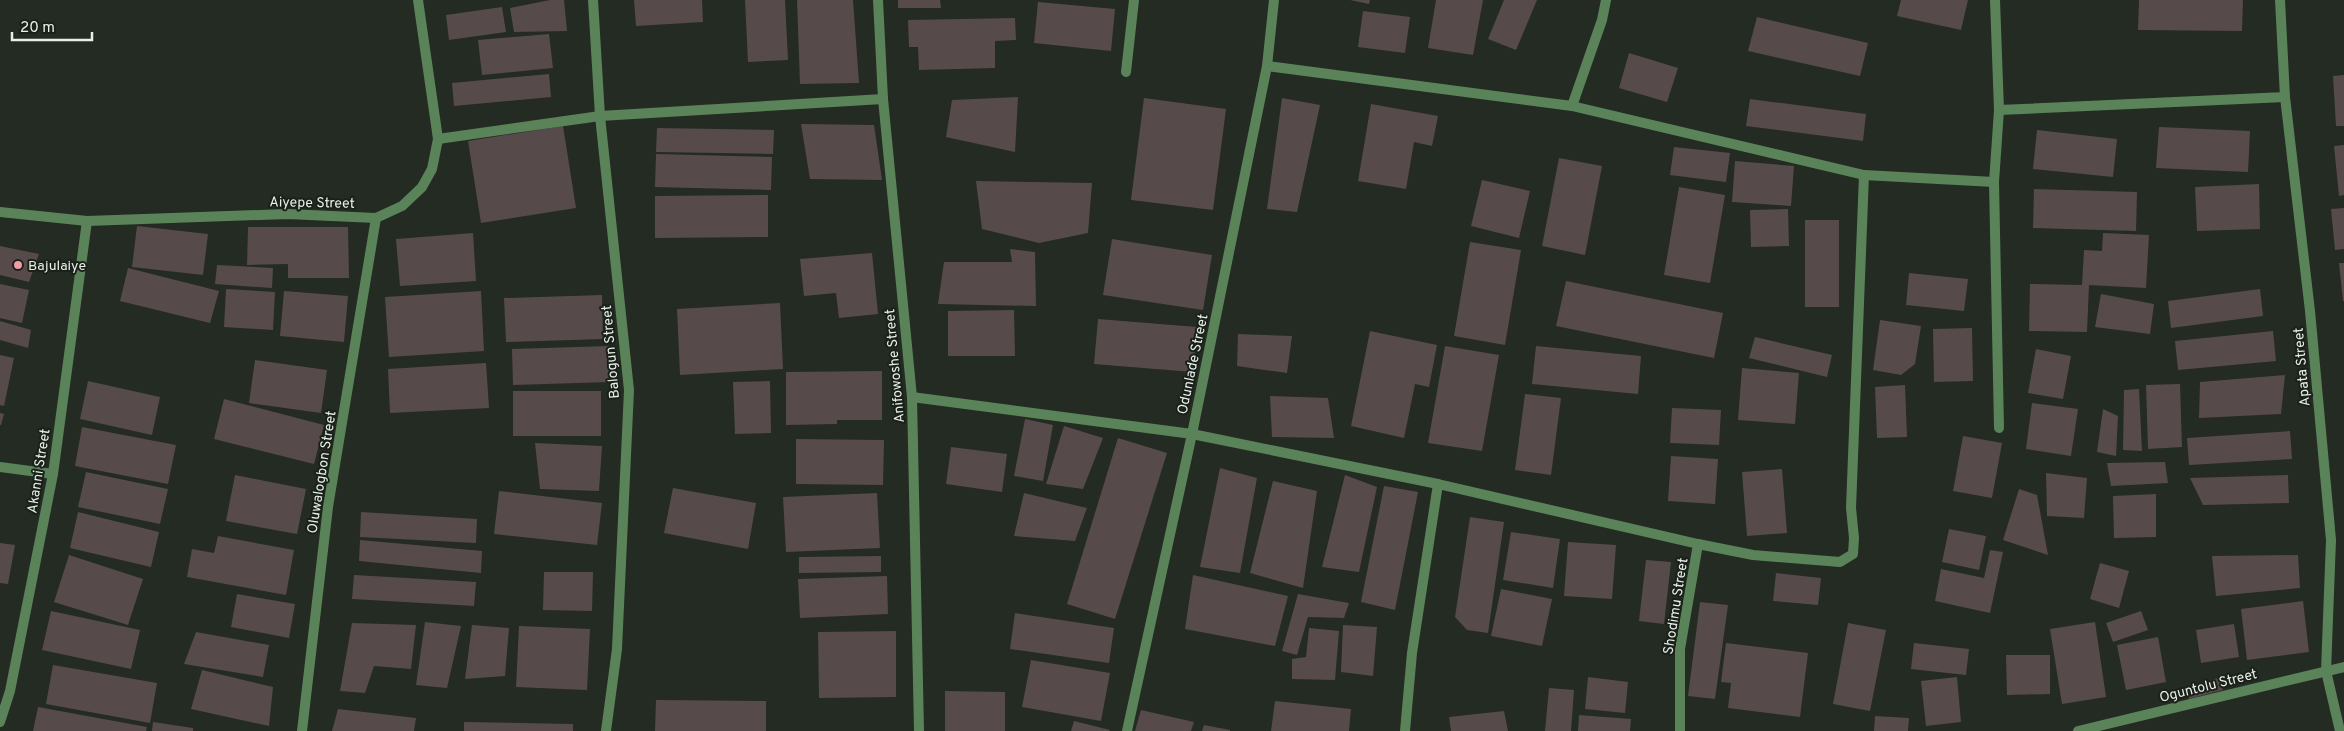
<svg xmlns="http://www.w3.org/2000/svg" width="2344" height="731" font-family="Overpass,sans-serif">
  <rect width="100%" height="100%" fill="#232b22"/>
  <g fill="#574a4b">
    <path d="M550,0H564L567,31L514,32L510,8Z"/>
    <path d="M634,0H702L703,22L636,26Z"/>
    <path d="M745,0H785L788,60L748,62Z"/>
    <path d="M797,0H853L859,83L800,84Z"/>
    <path d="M898,0H940L941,8H898Z"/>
    <path d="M1350,0H1370L1369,4Z"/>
    <path d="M1436,0H1483L1473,55L1428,48Z"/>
    <path d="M1504,0H1537L1516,50L1488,39Z"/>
    <path d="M1901,0H1968L1961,30L1897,16Z"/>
    <path d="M2139,0H2243L2242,31L2138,30Z"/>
    <path d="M1038,2L1115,9L1111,51L1034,43Z"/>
    <path d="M502,7L506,32L449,40L446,15Z"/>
    <path d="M1363,11L1410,17L1405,53L1358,47Z"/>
    <path d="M1757,17L1868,43L1860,76L1748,51Z"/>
    <path d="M1015,18L1016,40L995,41V68L919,70L918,47H909L908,20Z"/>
    <path d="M549,34L553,68L482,75L478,40Z"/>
    <path d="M1629,53L1678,68L1667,102L1619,88Z"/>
    <path d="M549,74L551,97L454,106L452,83Z"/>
    <path d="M2344,75V126H2336L2333,76Z"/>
    <path d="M1018,97L1015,152L946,137L952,100Z"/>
    <path d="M1144,98L1226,109L1213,210L1131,200Z"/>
    <path d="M1282,98L1320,105L1297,212L1267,209Z"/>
    <path d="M1750,99L1866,114L1863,141L1746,126Z"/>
    <path d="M1371,104L1438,116L1432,146L1414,142L1406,189L1358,181Z"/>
    <path d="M801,124L874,125L882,180L810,179Z"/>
    <path d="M563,126L576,208L481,223L468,141Z"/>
    <path d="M2159,127L2250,131L2248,172L2156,168Z"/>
    <path d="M657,128L774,130L773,154L656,152Z"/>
    <path d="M2037,130L2117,139L2113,177L2033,169Z"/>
    <path d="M2344,145V195L2339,196L2334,146Z"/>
    <path d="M1674,147L1730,153L1726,182L1670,175Z"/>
    <path d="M656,154L772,157L771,190L655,187Z"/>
    <path d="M1559,158L1602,166L1585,255L1542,246Z"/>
    <path d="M1735,161L1794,166L1791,206L1732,202Z"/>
    <path d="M1482,180L1530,191L1519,238L1471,226Z"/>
    <path d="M976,181L1092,183L1088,233L1039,243L982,229Z"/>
    <path d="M2259,184L2260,229L2197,231L2195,187Z"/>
    <path d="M1679,187L1725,195L1710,283L1664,275Z"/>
    <path d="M2034,189L2137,192L2136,231L2033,228Z"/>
    <path d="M768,195V237L655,238V196Z"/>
    <path d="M2344,208V249L2335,250L2331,209Z"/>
    <path d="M1788,209L1789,246L1751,247L1750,210Z"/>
    <rect x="1805" y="220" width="34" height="87"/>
    <path d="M137,226L208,234L203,275L132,267Z"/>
    <path d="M248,227H348L349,278H288V264L247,265Z"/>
    <path d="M473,233L476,281L400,286L396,239Z"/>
    <path d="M2103,233L2149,235L2146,288L2089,285L2087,332L2029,331L2030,284L2082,285L2084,250L2102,251Z"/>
    <path d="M1112,239L1212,255L1203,310L1103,295Z"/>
    <path d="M1470,242L1521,250L1505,345L1454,336Z"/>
    <path d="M0,246L39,254L29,282L0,275Z"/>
    <path d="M1010,249L1035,252L1036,306L938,304L944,262H1012Z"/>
    <path d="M872,253L878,314L839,318L836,293L804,296L800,259Z"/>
    <path d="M2339,263H2344V301H2343Z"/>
    <path d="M217,265L273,268L272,288L215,284Z"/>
    <path d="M128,268L219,291L210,323L120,301Z"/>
    <path d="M1909,273L1968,279L1964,311L1906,305Z"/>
    <path d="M1566,281L1723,313L1714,358L1556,326Z"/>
    <path d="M0,284L29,290L22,323L0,318Z"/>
    <path d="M226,289L275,292L273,330L224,327Z"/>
    <path d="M2260,289L2263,316L2171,328L2168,301Z"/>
    <path d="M284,291L348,296L344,342L280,336Z"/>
    <path d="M481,291L484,351L389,357L385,297Z"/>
    <path d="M2101,294L2154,304L2150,334L2095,327Z"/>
    <path d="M602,295L603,339L506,342L504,298Z"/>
    <path d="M780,303L783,369L680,375L677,309Z"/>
    <path d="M1014,310L1015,356H948V311Z"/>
    <path d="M1098,319L1197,327L1193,372L1094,364Z"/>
    <path d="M1880,320L1921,326L1915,364L1901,375L1873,370Z"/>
    <path d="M0,321L31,330L28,348L0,340Z"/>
    <path d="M1972,328L1973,381L1934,382L1933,329Z"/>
    <path d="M1370,331L1437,345L1429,387L1415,384L1404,438L1351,426Z"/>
    <path d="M2273,331L2276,361L2178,370L2175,341Z"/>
    <path d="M1238,334L1292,336L1287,373L1237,366Z"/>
    <path d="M1755,337L1832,355L1827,377L1749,358Z"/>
    <path d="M609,346L611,382L513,385L512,349Z"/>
    <path d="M1445,346L1499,355L1482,451L1428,443Z"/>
    <path d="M1536,346L1641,356L1638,394L1532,384Z"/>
    <path d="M2036,349L2071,356L2063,399L2028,393Z"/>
    <path d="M0,355L14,358L4,406L0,405Z"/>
    <path d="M255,360L327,370L321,413L249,403Z"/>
    <path d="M486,363L489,408L390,413L388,369Z"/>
    <path d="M1742,368L1799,373L1795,424L1738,420Z"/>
    <path d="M882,371V420H837V424L786,425V372Z"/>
    <path d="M2285,375L2281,414L2199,418L2200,382Z"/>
    <path d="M88,381L160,397L152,435L80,419Z"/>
    <path d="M770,381L771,433L735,434L733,382Z"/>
    <path d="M2180,384L2182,447L2148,449L2146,385Z"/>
    <path d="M1905,385L1907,437L1877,438L1875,387Z"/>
    <path d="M2139,389L2142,451L2123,450L2124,390Z"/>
    <rect x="513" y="391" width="88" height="45"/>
    <path d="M1525,394L1561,398L1551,475L1515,470Z"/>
    <path d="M1270,396L1328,398L1334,438L1272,437Z"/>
    <path d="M224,399L324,425L314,464L214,439Z"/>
    <path d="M2032,403L2078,409L2071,456L2026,449Z"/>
    <path d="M1672,408L1721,410L1719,445L1670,443Z"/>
    <path d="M2103,409L2118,416L2116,456L2097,452Z"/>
    <path d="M0,413L4,414L1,425H0Z"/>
    <path d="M1025,419L1053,425L1043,481L1014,476Z"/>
    <path d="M1064,426L1103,438L1083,489L1046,484Z"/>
    <path d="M82,427L176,445L168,484L75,466Z"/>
    <path d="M2290,431L2292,459L2189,465L2187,438Z"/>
    <path d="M1963,436L2002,443L1992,498L1953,491Z"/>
    <path d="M1118,438L1167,453L1115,619L1067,604Z"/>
    <path d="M796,439L884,440L883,485L796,484Z"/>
    <path d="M535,443L602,446L599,491L540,489Z"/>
    <path d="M951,447L1007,454L1002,492L946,484Z"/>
    <path d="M1671,456L1718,459L1715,504L1668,501Z"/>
    <path d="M2165,462L2168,483L2111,486L2107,463Z"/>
    <path d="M1220,468L1257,478L1240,573L1200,567Z"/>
    <path d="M1782,469L1787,533L1747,536L1742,472Z"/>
    <path d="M86,472L168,489L160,524L78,507Z"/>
    <path d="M2046,473L2087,478L2084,518L2047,516Z"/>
    <path d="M235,475L306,489L297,534L226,521Z"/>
    <path d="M1345,475L1377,487L1359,572L1322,567Z"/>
    <path d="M2288,475L2289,503L2203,505L2190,478Z"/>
    <path d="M1273,481L1317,491L1303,588L1250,573Z"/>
    <path d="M1384,486L1418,492L1395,610L1361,602Z"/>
    <path d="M673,488L756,503L748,549L664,533Z"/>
    <path d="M2019,489L2037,495L2048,555L2003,540Z"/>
    <path d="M499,491L602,503L597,545L494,534Z"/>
    <path d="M877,493L880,548L786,552L783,497Z"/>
    <path d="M1024,493L1087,508L1075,541L1014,536Z"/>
    <path d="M2156,494V537L2114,538L2113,496Z"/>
    <path d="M78,512L159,532L151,567L70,548Z"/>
    <path d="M361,512L477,519L476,543L360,537Z"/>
    <path d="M1470,517L1504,522L1488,633L1467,630L1455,617Z"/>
    <path d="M1949,529L1986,536L1979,570L1942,562Z"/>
    <path d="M1511,532L1560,539L1553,588L1503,580Z"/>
    <path d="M218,536L294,550L286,595L187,577L192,549L214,553Z"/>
    <path d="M360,540L482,551L481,573L359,561Z"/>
    <path d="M1568,542L1616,545L1612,599L1564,596Z"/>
    <path d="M0,543L15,545L8,584L0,583Z"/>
    <path d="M1990,550L2003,552L1990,613L1935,601L1941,569L1984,578Z"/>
    <path d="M69,555L143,579L128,625L54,602Z"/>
    <path d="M2298,555L2300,588L2216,596L2212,556Z"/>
    <path d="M881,556V572L799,573V557Z"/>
    <path d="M1646,560L1671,562L1664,624L1639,621Z"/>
    <path d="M2100,563L2129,571L2119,608L2090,599Z"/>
    <path d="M544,572H593L592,611L543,610Z"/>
    <path d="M1776,573L1821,578L1818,605L1773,601Z"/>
    <path d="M354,575L476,582L474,606L352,599Z"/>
    <path d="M1193,575L1288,596L1275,646L1185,629Z"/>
    <path d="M887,576L888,614L800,618L798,579Z"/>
    <path d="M1501,589L1552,599L1542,646L1491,636Z"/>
    <path d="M237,594L295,604L289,638L231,627Z"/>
    <path d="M1298,594L1349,603L1344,618L1308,617L1297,655L1282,651Z"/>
    <path d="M2303,601L2309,652L2247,660L2241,609Z"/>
    <path d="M1700,602L1728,605L1715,699L1688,696Z"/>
    <path d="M51,611L140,630L131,669L42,650Z"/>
    <path d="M2141,611L2148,630L2113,642L2106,623Z"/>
    <path d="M1015,613L1114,628L1109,663L1010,649Z"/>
    <path d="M425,622L461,626L447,688L416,685Z"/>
    <path d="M2095,622L2106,697L2062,704L2050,629Z"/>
    <path d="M352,623L416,625L411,669L374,666L365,693L340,691Z"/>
    <path d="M1848,623L1886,630L1870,711L1833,704Z"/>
    <path d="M2234,624L2239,657L2201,663L2196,630Z"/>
    <path d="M472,625L509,628L505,676L465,679Z"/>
    <path d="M1343,625L1377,627L1373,676L1341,672Z"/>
    <path d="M519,626L590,629L587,690L516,687Z"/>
    <path d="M1309,628L1339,631L1335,680L1292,679V659L1306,657Z"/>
    <path d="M896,631V697L819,698L818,632Z"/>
    <path d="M196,632L269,645L263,677L184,664Z"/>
    <path d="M2158,637L2166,682L2126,690L2117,645Z"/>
    <path d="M1726,643L1808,653L1800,717L1728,708L1731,683L1721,682Z"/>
    <path d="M1914,643L1969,649L1966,675L1911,669Z"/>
    <path d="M2006,655H2050V694L2007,695Z"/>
    <path d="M1031,660L1110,673L1101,721L1022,707Z"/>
    <path d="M53,665L157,683L150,723L46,704Z"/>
    <path d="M202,670L273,687L269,726L191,709Z"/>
    <path d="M1588,677L1628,682L1625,713L1585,709Z"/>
    <path d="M1957,677L1961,722L1926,726L1921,681Z"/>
    <path d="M2219,678L2223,690L2189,699L2185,687Z"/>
    <path d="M1549,688L1574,690L1571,731H1545Z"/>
    <path d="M945,691L1005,692V731H945Z"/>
    <path d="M656,700L766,701V731H655Z"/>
    <path d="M1275,701L1351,709L1349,731H1271Z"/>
    <path d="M38,707L147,727L146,731H33Z"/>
    <path d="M338,709L416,718L414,731H332Z"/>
    <path d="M1141,710L1194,722L1191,731H1135Z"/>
    <path d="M1504,711L1508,731H1451L1449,717Z"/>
    <path d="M1579,715L1631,719L1630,731H1578Z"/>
    <path d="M1875,716L1909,718L1908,731H1874Z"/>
    <path d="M1074,721L1110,730L1109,731H1071Z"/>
    <path d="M153,722L193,728V731H152Z"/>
    <path d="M464,722L573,724V731H464Z"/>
    <path d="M1204,725L1230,730V731H1202Z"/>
  </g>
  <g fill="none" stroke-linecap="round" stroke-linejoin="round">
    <g stroke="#5b835a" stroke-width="10">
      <path d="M593,0L600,116L629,390L617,649L606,731"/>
      <path d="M878,0L883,99L912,397L919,731"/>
      <path d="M1995,0L1999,110L1994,182L1999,428"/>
      <path d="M2280,0L2285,97L2310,311L2331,540L2326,671L2340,731"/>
      <path d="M1267,66L1572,106L1864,175L1994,182"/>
      <path d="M1126,72L1134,0"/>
      <path d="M1572,106L1602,20L1606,0"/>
      <path d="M1999,110L2285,97"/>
      <path d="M438,139L600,116L883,99"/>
      <path d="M0,212L87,221L287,214L376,218L402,206L422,187L432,169L438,139L418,0"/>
      <path d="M912,397L1192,434L1438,484L1698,544L1753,555L1840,562L1853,554L1854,538L1851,508L1864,175"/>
      <path d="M0,467L53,474"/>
      <path d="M0,722L10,691L53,474L87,221"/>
      <path d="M302,731L328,507L376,218"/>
      <path d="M1127,731L1192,434L1267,66L1274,0"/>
      <path d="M1405,731L1412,653L1438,484"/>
      <path d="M1680,731V649L1698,544"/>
      <path d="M2078,731L2344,667"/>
    </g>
  </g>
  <circle fill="#f49aa5" stroke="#192119" stroke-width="2" cx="18" cy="265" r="5"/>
  <g text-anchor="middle" stroke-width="4" stroke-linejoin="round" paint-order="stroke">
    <g font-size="14" fill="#e9eee9" stroke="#192119">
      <text transform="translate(312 202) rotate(1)" y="5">Aiyepe Street</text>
      <text transform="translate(610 352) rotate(-95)" y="5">Balogun Street</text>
      <text transform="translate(1192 364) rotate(-78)" y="5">Odunlade Street</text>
      <text transform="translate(894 366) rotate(-95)" y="5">Anifowoshe Street</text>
      <text transform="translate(2301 367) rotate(-95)" y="5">Apata Street</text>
      <text transform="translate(38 471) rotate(-81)" y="5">Akanni Street</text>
      <text transform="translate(321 472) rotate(-81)" y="5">Oluwalogbon Street</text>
      <text transform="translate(1675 606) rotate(-81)" y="5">Shodimu Street</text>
      <text transform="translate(2208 685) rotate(-14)" y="5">Oguntolu Street</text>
    </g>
    <g font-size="14" fill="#e9eee9" stroke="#192119" text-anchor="start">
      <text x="28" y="270">Bajulaiye</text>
    </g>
  </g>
  <path d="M12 32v8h80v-8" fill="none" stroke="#e9eee9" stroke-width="2.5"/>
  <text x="20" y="32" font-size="15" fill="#e9eee9" stroke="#192119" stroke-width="4" paint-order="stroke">20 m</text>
</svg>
